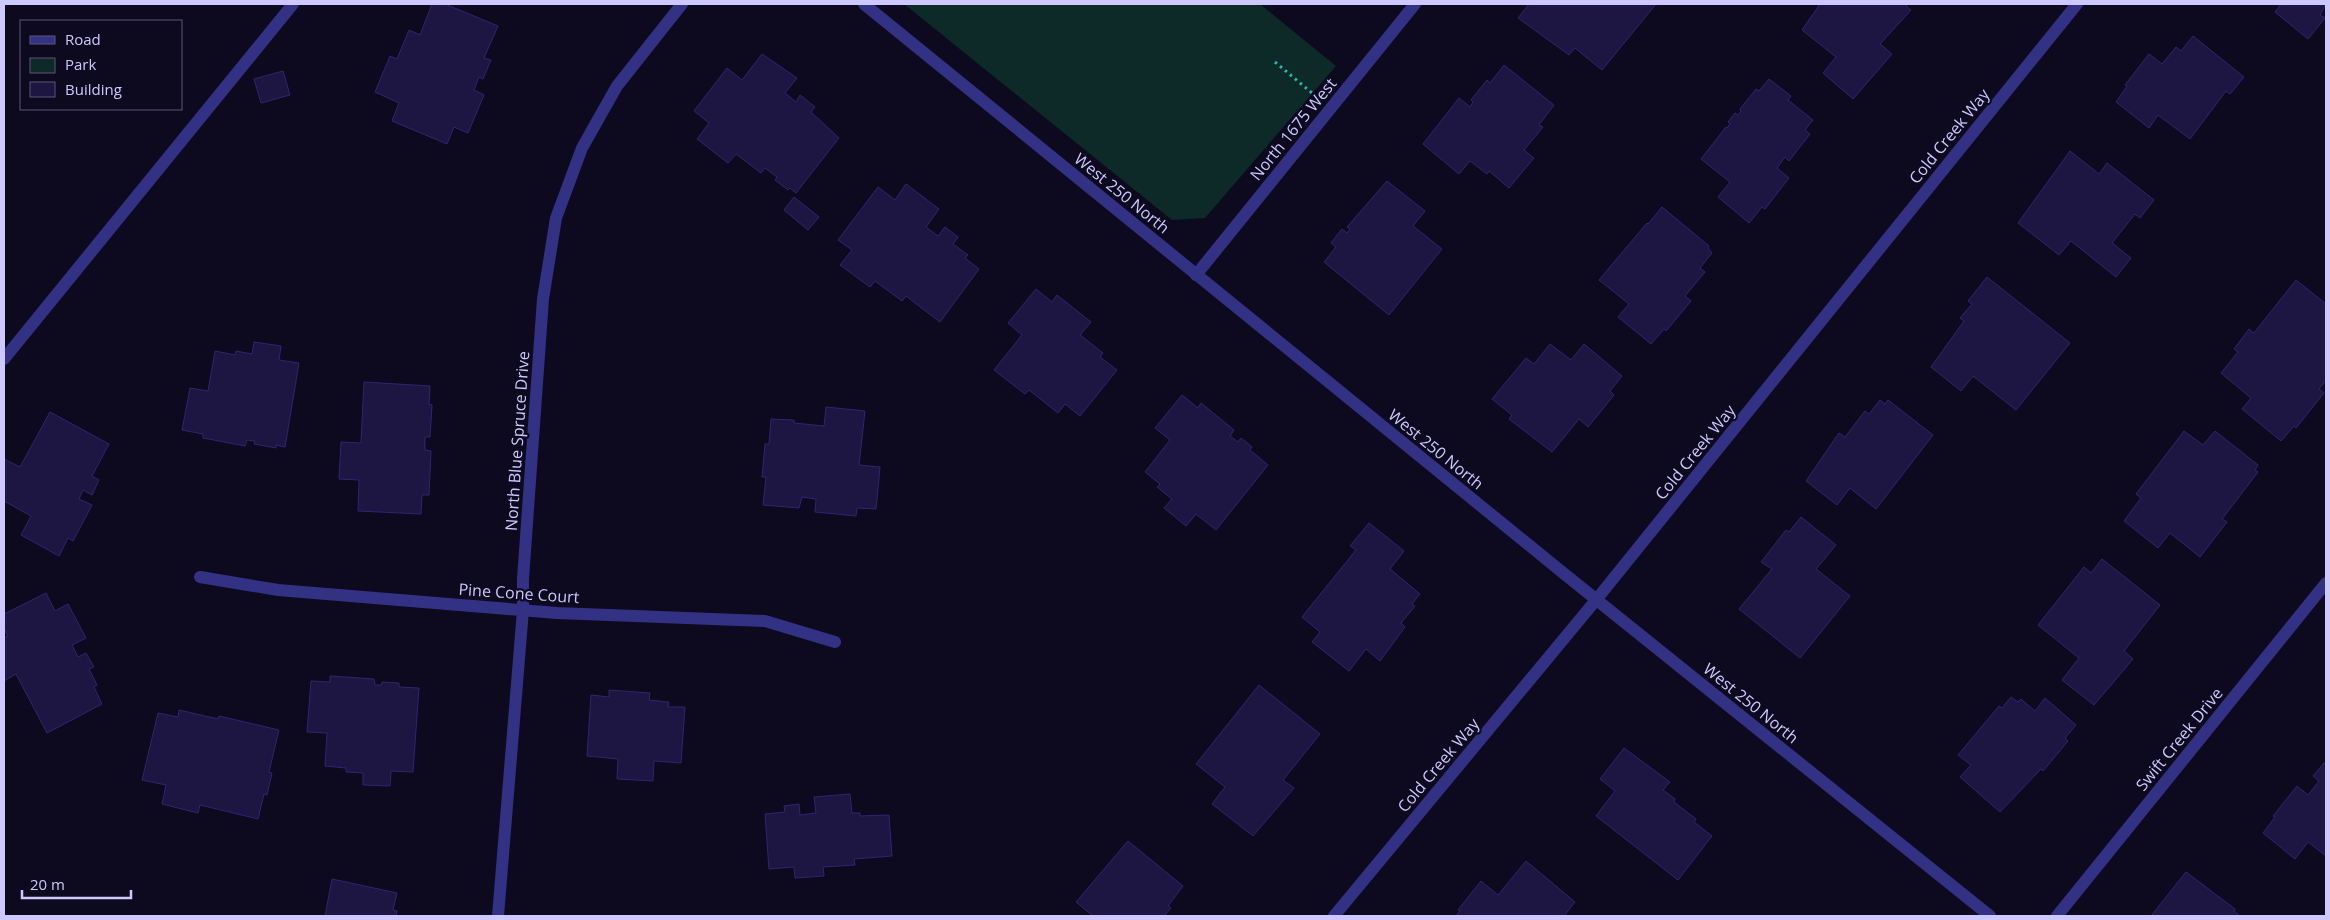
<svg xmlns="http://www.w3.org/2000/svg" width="2330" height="920" font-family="'Open Sans',sans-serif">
  <rect width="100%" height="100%" fill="#0d0a1f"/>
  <path fill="#0d2928" d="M904,4H1260L1336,66L1205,218L1172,220Z"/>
  <g fill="#1d1542" stroke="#322470">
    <path d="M432,4H445L498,26L484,58L491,60L483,79L479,77L474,90L484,95L468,133L454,127L447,144L392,121L399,103L375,92L390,56L397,59L409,30L420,35Z"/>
    <path d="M1529,4H1656L1602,70L1575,48L1569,55L1518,18Z"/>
    <path d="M1820,4H1908L1906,6L1911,10L1880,44L1892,54L1853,99L1823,73L1836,57L1802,30Z"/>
    <path d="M2281,4H2326L2320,15L2325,18L2308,39L2275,12Z"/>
    <path d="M2193,36L2244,77L2230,94L2226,91L2190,139L2158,115L2149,128L2116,102L2127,86L2125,85L2149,54L2162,64L2176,47L2181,51Z"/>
    <path d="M762,54L797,78L785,93L796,102L800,95L815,107L811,112L839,138L796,193L790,188L788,190L775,180L777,177L765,168L761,173L736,154L728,163L697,139L709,123L694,111L727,68L742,80Z"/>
    <path d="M1504,65L1554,105L1539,125L1543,127L1524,150L1534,158L1509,188L1489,171L1487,174L1470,161L1459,174L1423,144L1459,98L1470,107L1473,102L1471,100L1487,80L1490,83Z"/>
    <path d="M283,71L290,95L261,103L254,79Z"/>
    <path d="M1769,79L1791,96L1788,100L1813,120L1805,130L1810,134L1789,161L1785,157L1777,168L1789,178L1765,209L1762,207L1749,223L1718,197L1730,182L1701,159L1726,127L1727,128L1730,124L1728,122L1735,113L1738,115L1741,111L1740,109L1756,89L1759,91Z"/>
    <path d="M2070,151L2099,174L2107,163L2154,200L2140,218L2135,214L2112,243L2131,258L2116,277L2071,241L2059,255L2018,223Z"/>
    <path d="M1387,181L1425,211L1413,226L1442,249L1389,315L1324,262L1336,247L1331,243L1342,229L1347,233L1350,229L1347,227Z"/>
    <path d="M906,184L939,209L926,227L938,236L945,227L958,237L953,244L968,255L965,258L979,269L940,322L906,296L902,301L875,281L870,287L840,265L852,250L838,240L878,187L895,200Z"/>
    <path d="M794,197L819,217L808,230L784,210Z"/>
    <path d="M1662,207L1709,246L1708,248L1712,253L1700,268L1705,272L1685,296L1691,301L1666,331L1664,329L1651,344L1618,317L1629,304L1599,280L1647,223L1648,224Z"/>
    <path d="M1987,277L2070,343L2016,410L1973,376L1961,391L1931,367L1964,321L1960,318L1972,304L1968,301Z"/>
    <path d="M2296,280L2326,304V380L2319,389L2324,393L2296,428L2294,426L2281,441L2242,409L2251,398L2221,373L2238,352L2234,349L2249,329L2254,333Z"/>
    <path d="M1036,289L1052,302L1057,295L1091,322L1080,335L1103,353L1100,357L1117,370L1080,416L1065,404L1058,413L1029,390L1025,394L994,370L1022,335L1008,323Z"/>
    <path d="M254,342L281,346L279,360L299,363L285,447L276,445V448L254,444L255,441L247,440L245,446L203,438V434L182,430L190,388L208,391L215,351L235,355L236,351L252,354Z"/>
    <path d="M1550,344L1571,360L1584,344L1622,376L1610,391L1614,395L1588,427L1579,419L1552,452L1509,419L1512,415L1492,399L1526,358L1534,364Z"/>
    <path d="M364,382L430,386L429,404L432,405L430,437H425V450L431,451L429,495H422L421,514L358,511L359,480L339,479L341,442L361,443Z"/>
    <path d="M1182,395L1198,408L1201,403L1234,430L1230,436L1238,442L1241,438L1252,447L1250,450L1268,465L1216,530L1196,514L1186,526L1164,508L1172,499L1157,487L1160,484L1145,472L1170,440L1155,428Z"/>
    <path d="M1880,400L1885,404L1888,400L1933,435L1876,509L1850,488L1837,505L1806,481L1839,433L1845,437L1865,411L1869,414Z"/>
    <path d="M826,407L865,411L859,465L880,467L876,509L857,508L856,516L815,512L816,499L802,497L799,508L763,505L766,477H762L765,444H769L771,419L794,420V423L824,426Z"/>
    <path d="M50,412L109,444L92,476L99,480L92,495L83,490L79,499L92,505L73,541L68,538L59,556L21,535L31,516L4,501V459L20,467Z"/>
    <path d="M2184,431L2203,445L2215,431L2258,465L2255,470L2258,472L2222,519L2227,522L2200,557L2170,533L2158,548L2124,521L2141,498L2136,494Z"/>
    <path d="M1801,517L1836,545L1816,569L1850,596L1800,658L1739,609L1772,569L1761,562L1786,530L1789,532Z"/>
    <path d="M1369,523L1404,551L1390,569L1420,594L1412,604L1415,606L1401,623L1405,627L1380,661L1366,649L1349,671L1312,642L1320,632L1302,617L1356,550L1350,546Z"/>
    <path d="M2102,559L2160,605L2124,651L2133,659L2094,705L2062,680L2079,658L2038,625L2084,567L2091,573Z"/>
    <path d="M46,593L55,611L68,604L86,638L72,645L78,657L86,653L94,667L89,669L97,685L94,687L102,704L47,733L16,674L4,681V638L8,636L4,629V614Z"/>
    <path d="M330,676L374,679L375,685H382V682L399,683V687L419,688L413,772L391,771L390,786L363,785V773L346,772V768L325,766L327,733L307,732L311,681L330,682Z"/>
    <path d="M1259,685L1320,734L1283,780L1294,788L1253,836L1212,804L1225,787L1196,764Z"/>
    <path d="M609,690L650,693L649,700L669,702L668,707H685L681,763L654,761L653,781L617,779L618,759L587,756L591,695L609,697Z"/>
    <path d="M2011,697L2018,702L2021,699L2035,711L2045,698L2076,725L2065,738L2068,741L2043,771L2041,769L2000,812L1960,777L1971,765L1958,755L1999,706L2002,708Z"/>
    <path d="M179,710L218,719L219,716L279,730L269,772L272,773L267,795L264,794L258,819L200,805L198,813L162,804L166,785L142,780L158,713L178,717Z"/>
    <path d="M1624,748L1670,782L1663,790L1675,799L1674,802L1696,819L1694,822L1712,836L1678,880L1596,816L1615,791L1600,779Z"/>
    <path d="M2324,763L2326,765V856L2308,842L2295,859L2263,833L2275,817L2273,816L2297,786L2308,795L2319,781L2313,776Z"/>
    <path d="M850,794L852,813H860V816L889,815L892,856L854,859L855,865L823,867L824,876L795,878L794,867L769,869L765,814L785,812L784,806L799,804L800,815L816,813L814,797Z"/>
    <path d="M1128,841L1183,886L1168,906L1171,908L1164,916H1093L1076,902Z"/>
    <path d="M1526,861L1575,902L1564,916H1456L1460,911L1458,910L1481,881L1498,895Z"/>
    <path d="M2186,872L2235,909L2234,911L2240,916H2151Z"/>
    <path d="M332,879L397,893L393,910L397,911L396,916H325Z"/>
  </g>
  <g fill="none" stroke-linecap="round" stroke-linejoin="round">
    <path stroke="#22b9ae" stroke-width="3" stroke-dasharray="2.5 4" stroke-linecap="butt" d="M1275,62L1312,93"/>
    <g stroke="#323183" stroke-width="12">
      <path d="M864,4L1562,572L1990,916"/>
      <path d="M1196,275L1415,4"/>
      <path d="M4,359L293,4"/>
      <path d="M200,577L278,590L557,613L765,621L835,642"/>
      <path d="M498,916L523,610V579L543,299L556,218L582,148L617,86L682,4"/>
      <path d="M1334,916L1596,600L2077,4"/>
      <path d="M2057,916L2326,583"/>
    </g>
  </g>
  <g text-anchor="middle" stroke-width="4.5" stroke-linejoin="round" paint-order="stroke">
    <g font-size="16" fill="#cdc8ff" stroke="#0d0a1f">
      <text transform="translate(1293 129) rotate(-51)" y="6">North 1675 West</text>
      <text transform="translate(1949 136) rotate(-51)" y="6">Cold Creek Way</text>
      <text transform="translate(1122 193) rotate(39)" y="6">West 250 North</text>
      <text transform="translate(517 441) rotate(-86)" y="6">North Blue Spruce Drive</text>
      <text transform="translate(1436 449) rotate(39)" y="6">West 250 North</text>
      <text transform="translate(1695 452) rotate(-51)" y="6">Cold Creek Way</text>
      <text transform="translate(519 593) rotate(4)" y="6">Pine Cone Court</text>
      <text transform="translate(1751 703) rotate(39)" y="6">West 250 North</text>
      <text transform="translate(2179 739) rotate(-51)" y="6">Swift Creek Drive</text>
      <text transform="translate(1438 765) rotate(-50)" y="6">Cold Creek Way</text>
    </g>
  </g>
  <rect width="2330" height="920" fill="none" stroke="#cdc8ff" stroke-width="10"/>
  <rect x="20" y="20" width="162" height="90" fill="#0d0a1f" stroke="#5a5679"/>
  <rect x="30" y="36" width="25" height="8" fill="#323183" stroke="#5a5679"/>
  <text x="65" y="45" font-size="15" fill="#cdc8ff">Road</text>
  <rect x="30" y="58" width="25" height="15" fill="#0d2928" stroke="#5a5679"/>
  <text x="65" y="70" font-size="15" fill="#cdc8ff">Park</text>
  <rect x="30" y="82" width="25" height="15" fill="#1d1542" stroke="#5a5679"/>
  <text x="65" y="95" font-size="15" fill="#cdc8ff">Building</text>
  <path d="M22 890v8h109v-8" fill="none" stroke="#cdc8ff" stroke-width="2.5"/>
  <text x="30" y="890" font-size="15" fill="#cdc8ff" stroke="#0d0a1f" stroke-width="4" paint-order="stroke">20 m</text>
</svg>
